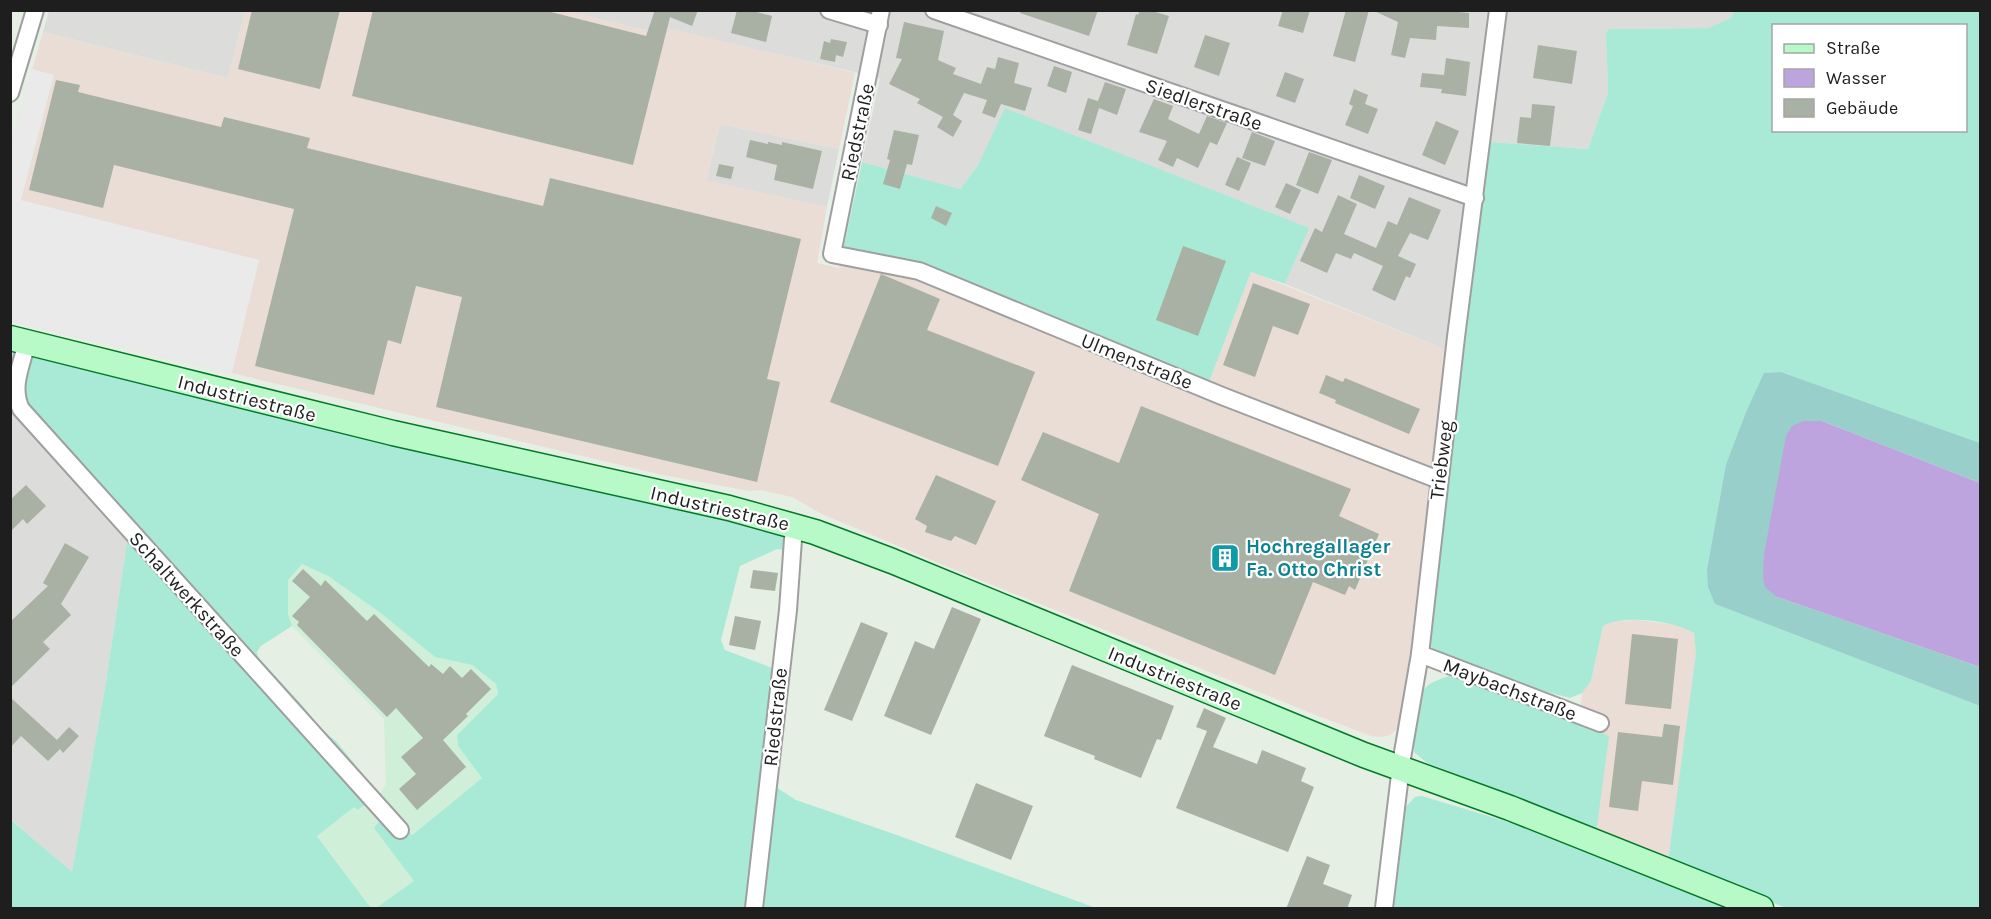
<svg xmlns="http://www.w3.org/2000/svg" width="1991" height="919" font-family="Karla,sans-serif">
  <rect width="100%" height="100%" fill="#e6efe4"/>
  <g fill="#dcdcdb">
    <path d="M49,11H245L228,78L43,32Z"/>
    <path d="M566,11H1735L1731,18L1708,28L1609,29L1606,31L1608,93L1588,149L1475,141L1469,173L1447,350L1285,284L1308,228L1006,109L978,165L960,189L862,162L880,78L668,29L666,35Z"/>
    <path d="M720,124L839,149L827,207L706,181Z"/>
    <path d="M11,349L33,354L25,377L130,523L105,688L72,873L11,819Z"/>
  </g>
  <g fill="#e9ddd6">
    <path d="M566,10L666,35L668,28L855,73L839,149L720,124L706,180L827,207L817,263L839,268L841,260L912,276L1144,375L1203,398L1251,272L1447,350L1416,599L1406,696L1403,714L1399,727L1390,735L1381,737L1371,736L1321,717L948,567L822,514L792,497L761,490L749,491L663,475L11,321V144L43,32L228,78L245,11Z"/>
    <path d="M1638,620L1683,626L1694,633L1696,654L1694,676L1668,861L1596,834L1579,724L1582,693L1591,681L1603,626L1611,621Z"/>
  </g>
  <path fill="#cfefd8" d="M302,564L328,576L378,611L435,657L472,665L496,684L498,694L457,735L458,746L482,778L411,835L415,881L376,908H371L317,835L354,807L359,810L379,794L386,785L384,719L292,626L288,614V579Z"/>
  <g fill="#a9ead7" fill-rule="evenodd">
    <path d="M1735,10L1980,11V443L1781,372L1765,373L1746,412L1726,464L1707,569L1715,604L1980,706V908H1786L1668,861L1696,654L1694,633C1675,621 1623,614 1603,626L1591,681L1582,693L1570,698L1536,689L1437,652L1428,644L1481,196L1490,142L1588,149L1608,93L1606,32L1609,29L1708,28L1731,18ZM1774,26H1966V130H1774Z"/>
    <path d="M1005,108L1309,228L1285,284L1251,272L1203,398L1144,375L912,276L841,260L862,162L960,189L978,165Z"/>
    <path d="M33,354L606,493L675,507L787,534L786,550L777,549L740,566L721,640L725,650L775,669L765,780L796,800L894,834L1096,908H376L414,881L374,828L377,824L391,812L412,835L482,778L458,746L457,735L498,694L496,684L472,665L435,657L378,611L328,576L302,564L288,580V614L292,626L261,646L257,652L258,657L302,705L321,729L336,741L379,794L358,810L354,807L317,836L371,908H11L10,819L72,872L105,688L130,523L36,419L24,399L25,377Z"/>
    <path d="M1449,676L1512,698L1609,736L1596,834L1502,792L1427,763L1414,752C1413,739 1415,700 1423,690C1430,682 1440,679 1449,676Z"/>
    <path d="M1422,796L1532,829L1737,908H1389L1401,812L1415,797Z"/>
  </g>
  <path fill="#98cfca" d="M1781,372L1980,443V483L1822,421L1777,597L1980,667V706L1715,604L1708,587L1707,569L1726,464L1746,412L1764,373Z"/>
  <path fill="#eaeaea" d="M32,69L54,75L21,200L259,260L232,373L11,321V144Z"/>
  <path fill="#bda4de" d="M1803,421H1822L1980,483V667L1777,597L1765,587L1763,577L1764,554L1786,436L1792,426Z"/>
  <g fill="#a8b1a3">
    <path d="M252,10H340L320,89L238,69Z"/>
    <path d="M373,10H543L646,36L655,10H698L692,26L670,17L633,165L352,96Z"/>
    <path d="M737,10H749L772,16L766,42L731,33Z"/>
    <path d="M1021,10H1098L1089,36L1020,13Z"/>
    <path d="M1140,10H1149L1169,16L1157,54L1127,45L1136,14L1138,15Z"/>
    <path d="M1283,10H1310L1303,33L1278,26Z"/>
    <path d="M1346,10H1369L1355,62L1333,56Z"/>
    <path d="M1372,10H1436L1469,13V28L1437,26L1436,40L1410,38L1405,58L1391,55L1398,22Z"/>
    <path d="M904,22L944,31L938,60L956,68L953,74L981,84L987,67L995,69L998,57L1019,63L1014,83L1032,88L1025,111L1001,104L995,118L982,113L987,100L964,93L953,115L962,121L953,137L937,127L943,117L917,103L920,99L889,84L902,59L896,58Z"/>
    <path d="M1205,35L1230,43L1219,76L1194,67Z"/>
    <path d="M831,39L847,42L843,57L836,55L835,62L820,59L824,41L830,43Z"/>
    <path d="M1538,45L1577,51L1572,84L1533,78Z"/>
    <path d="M1446,58L1470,62L1466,96L1441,93L1442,89L1420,87L1422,73L1444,75Z"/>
    <path d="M1054,66L1072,72L1066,93L1047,86Z"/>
    <path d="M1285,72L1304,79L1295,103L1276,96Z"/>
    <path d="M56,80L80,85L78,92L221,127L224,117L310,138L307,148L543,206L550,178L801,239L767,379L780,382L757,482L436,407L462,297L416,286L401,344L388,340L374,395L255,366L294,209L114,165L103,208L29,190Z"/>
    <path d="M1105,82L1126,89L1117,115L1099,108L1091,134L1078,130L1088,98L1098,101Z"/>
    <path d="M1354,89L1368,95L1365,104L1378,109L1368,134L1345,125L1353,106L1349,104Z"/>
    <path d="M1154,99L1173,106L1168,119L1199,134L1207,116L1227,123L1217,145L1210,142L1198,168L1177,158L1173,167L1158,160L1167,141L1139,132Z"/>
    <path d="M1532,104L1555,106L1550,146L1517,143L1520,117L1531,118Z"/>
    <path d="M1436,121L1459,131L1445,165L1422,155Z"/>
    <path d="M894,130L919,135L912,165L907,164L900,189L883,184L890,160L887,159Z"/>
    <path d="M1252,132L1275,141L1265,166L1242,158Z"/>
    <path d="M750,140L768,144V142L782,145V142L822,151L813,189L774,180L777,165L746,157Z"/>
    <path d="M1309,152L1332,160L1318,194L1296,185Z"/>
    <path d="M1237,157L1251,163L1239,191L1225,185Z"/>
    <path d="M719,164L734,167L731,179L716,176Z"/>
    <path d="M1359,175L1385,186L1375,209L1350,198Z"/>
    <path d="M1286,183L1301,190L1290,214L1275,207Z"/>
    <path d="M1338,195L1357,204L1344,234L1376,248L1388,221L1397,225L1409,197L1441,210L1428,240L1410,233L1398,256L1416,264L1410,278L1406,276L1395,301L1372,290L1383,266L1354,253L1351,259L1336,253L1327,273L1300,261L1315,228L1322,232Z"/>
    <path d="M936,206L952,213L946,226L931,218Z"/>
    <path d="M1183,246L1226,261L1198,336L1156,320Z"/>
    <path d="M881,274L940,299L927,330L1035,372L998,466L830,402Z"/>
    <path d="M1253,283L1310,304L1298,335L1273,326L1255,377L1223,365Z"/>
    <path d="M1326,375L1343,382L1345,378L1420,409L1409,434L1335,403L1336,400L1319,393Z"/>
    <path d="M1141,406L1351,489L1339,516L1379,534L1355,590L1349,586L1345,595L1313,582L1275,675L1069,591L1099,514L1021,480L1043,432L1119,463Z"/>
    <path d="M936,475L996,501L976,545L955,536L951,541L925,532L927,526L915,519Z"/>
    <path d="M26,485L46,506L27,524L23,519L10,532V500Z"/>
    <path d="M65,543L89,557L61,604L71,615L43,642L50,649L10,688V622L48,586L43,583Z"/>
    <path d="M303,569L321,586L325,580L367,621L374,614L429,667L431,664L443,674L450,666L462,678L471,669L491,689L466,714L468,716L443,740L466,767L417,810L399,789L416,774L401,757L423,738L396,708L387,717L297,625L299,622L292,616L310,597L292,581Z"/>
    <path d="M753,570L778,573L775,591L750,588Z"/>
    <path d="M952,607L981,619L931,735L884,716L915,641L934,649Z"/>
    <path d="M735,616L761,621L755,650L729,645Z"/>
    <path d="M861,622L888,633L852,721L824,710Z"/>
    <path d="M1632,634L1678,639L1671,709L1625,704Z"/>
    <path d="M1072,665L1174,706L1161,740L1157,739L1141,778L1094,759L1095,756L1044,736Z"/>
    <path d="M10,697L57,740L69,727L79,736L63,753L60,749L48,761L21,736L10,748Z"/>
    <path d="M1204,708L1226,718L1213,747L1257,764L1262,750L1306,768L1301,781L1314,787L1288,852L1176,808L1207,731L1196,727Z"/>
    <path d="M1664,724L1680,726L1673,785L1642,781L1638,811L1609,807L1618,732L1662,737Z"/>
    <path d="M976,783L1033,806L1011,860L955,837Z"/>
    <path d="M1307,856L1330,865L1323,884L1352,895L1347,909H1286Z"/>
  </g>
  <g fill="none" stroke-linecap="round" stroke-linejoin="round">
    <g stroke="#9f9f9f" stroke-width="20">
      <g id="street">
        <path d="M829,10L879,25"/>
        <path d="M881,10L832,254L919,271L1222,396L1439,480"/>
        <path d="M934,10L1475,198"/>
        <path d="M10,93L35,10"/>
        <path d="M27,342C22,364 10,387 21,409L400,830"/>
        <path d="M1420,654L1600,723"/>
        <path d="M754,908L788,610L794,525"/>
        <path d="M1384,908L1402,758L1420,654L1456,337L1498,10"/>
      </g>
    </g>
    <g stroke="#037827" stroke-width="27">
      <path id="secondary" d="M10,338L393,433L729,508L815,532L892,561L1364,755L1510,808L1761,908"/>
    </g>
    <use href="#street" stroke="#fff" stroke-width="16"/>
    <use href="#secondary" stroke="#b7fac8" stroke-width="24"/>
  </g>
  <defs>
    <g id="building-square" transform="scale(1.5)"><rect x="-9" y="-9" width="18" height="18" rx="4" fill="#0f9aa8" stroke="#fff"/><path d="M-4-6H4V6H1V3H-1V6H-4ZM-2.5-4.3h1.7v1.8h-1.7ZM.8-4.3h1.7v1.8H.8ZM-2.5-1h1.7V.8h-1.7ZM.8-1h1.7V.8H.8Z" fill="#fff"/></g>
  </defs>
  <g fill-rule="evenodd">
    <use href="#building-square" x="1225" y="558"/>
  </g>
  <g text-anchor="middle" stroke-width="4.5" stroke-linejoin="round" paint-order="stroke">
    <g font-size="20" fill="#1e1e1e" stroke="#fff">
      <text transform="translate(1204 104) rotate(19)" y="7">Siedlerstraße</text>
      <text transform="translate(857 132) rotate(-78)" y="7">Riedstraße</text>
      <text transform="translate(1137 361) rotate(22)" y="7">Ulmenstraße</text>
      <text transform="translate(247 398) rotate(14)" y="7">Industriestraße</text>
      <text transform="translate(1441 460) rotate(-83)" y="7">Triebweg</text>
      <text transform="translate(720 508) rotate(13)" y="7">Industriestraße</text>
      <text transform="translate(187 594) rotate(48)" y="7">Schaltwerkstraße</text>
      <text transform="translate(1175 678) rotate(22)" y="7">Industriestraße</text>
      <text transform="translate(1510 689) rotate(21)" y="7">Maybachstraße</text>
      <text transform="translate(775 717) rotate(-84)" y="7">Riedstraße</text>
    </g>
    <g font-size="20" font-weight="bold" fill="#0d838f" stroke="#fff" text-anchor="start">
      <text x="1246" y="553">Hochregallager<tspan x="1246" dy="23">Fa. Otto Christ</tspan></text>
    </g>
  </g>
  <rect width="1991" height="919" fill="none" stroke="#1e1e1e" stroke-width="24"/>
  <rect x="1772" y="24" width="195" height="108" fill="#ffffff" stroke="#a5a5a5" stroke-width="1.5"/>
  <rect x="1784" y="44" width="30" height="9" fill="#b7fac8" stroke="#a5a5a5" stroke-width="1.5"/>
  <text x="1826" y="54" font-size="18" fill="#1e1e1e">Straße</text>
  <rect x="1784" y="69" width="30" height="18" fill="#bda4de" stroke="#a5a5a5" stroke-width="1.5"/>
  <text x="1826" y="84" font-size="18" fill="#1e1e1e">Wasser</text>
  <rect x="1784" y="99" width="30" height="18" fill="#a8b1a3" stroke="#a5a5a5" stroke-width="1.5"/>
  <text x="1826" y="114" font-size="18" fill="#1e1e1e">Gebäude</text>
</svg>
